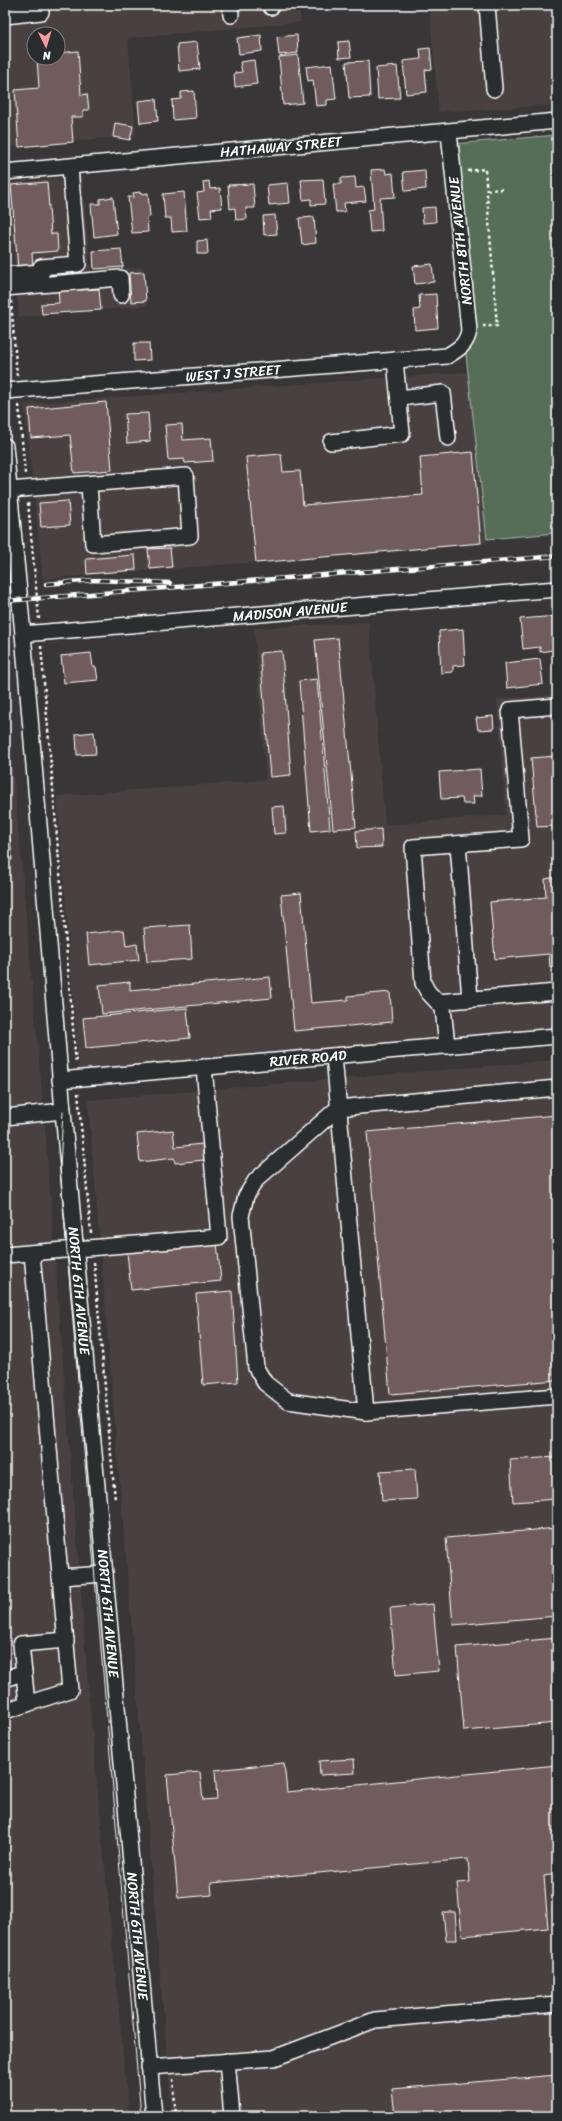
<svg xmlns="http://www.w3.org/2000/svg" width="562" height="2121" font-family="Sriracha,sans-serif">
  <rect width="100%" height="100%" fill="#383637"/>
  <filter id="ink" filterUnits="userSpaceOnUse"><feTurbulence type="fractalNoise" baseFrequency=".025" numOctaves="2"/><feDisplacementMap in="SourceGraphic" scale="8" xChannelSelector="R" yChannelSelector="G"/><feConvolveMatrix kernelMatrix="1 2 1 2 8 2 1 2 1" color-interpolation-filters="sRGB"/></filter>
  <g filter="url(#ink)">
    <g fill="#484142" fill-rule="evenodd">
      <path d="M5,5H299L301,22L128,38L136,135L5,148ZM34,34H58V58H34Z"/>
      <path d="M429,5H557V105L439,112Z"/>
      <path d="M82,176L91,272L144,267L147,306L19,317L7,183Z"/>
      <path d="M468,372L487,544L43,579L24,404Z"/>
      <path d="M369,622L385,825L506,815L497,699L557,695V1027L79,1072L57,796L266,780L254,628Z"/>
      <path d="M5,758H12L44,1116L90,1711L129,2116H5Z"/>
      <path d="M557,1060V2116H172L88,1100Z"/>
    </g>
    <path fill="#576d58" stroke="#abb6ac" d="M557,135V533L487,539L442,145Z"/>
    <g fill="#6f5c5b" stroke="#fff">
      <path d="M261,35L262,51L239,54L237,38Z"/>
      <path d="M297,35L298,53L279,55L277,37Z"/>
      <path d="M349,41L351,57L339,58L338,42Z"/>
      <path d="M197,42L200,69L179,71L177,44Z"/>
      <path d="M430,48L432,69L425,70L427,92L406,94L403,61L421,59L420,49Z"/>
      <path d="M78,51L81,95L87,94L89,110H83V117H71L73,142L19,147L15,90L39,88L37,58H58V53Z"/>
      <path d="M298,55L303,103L283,105L279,57Z"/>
      <path d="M254,60L257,84L235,87L234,73L242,72L240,62Z"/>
      <path d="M368,61L370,97L349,98L346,62Z"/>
      <path d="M332,64L336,99L327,100V105L316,106L313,80L308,81L306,67Z"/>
      <path d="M397,66L400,98L378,99L376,68Z"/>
      <path d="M194,91L196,118L173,120L172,100L181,99V92Z"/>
      <path d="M156,99L158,121L140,123L138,101Z"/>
      <path d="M115,123L133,126L130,140L113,137Z"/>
      <path d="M385,169L386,174L393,173L395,197L380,198L382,231L370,232L368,210L374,209L371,170Z"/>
      <path d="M425,170L426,189L405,191L403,172Z"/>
      <path d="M355,177L356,188L364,187L366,201L344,203L345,212H336L333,184H341V178Z"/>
      <path d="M323,179L325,204L311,205V199L303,200L301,180Z"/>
      <path d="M209,181L210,189L220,188L222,208L211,209L212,217L200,218L197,193L204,192L203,182Z"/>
      <path d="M47,182L51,234H57L58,251L32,253L33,268L18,269L11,185Z"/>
      <path d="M288,183L290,203L269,205L267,185Z"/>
      <path d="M253,184L255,208H246L247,219L236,220L235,208L230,209L228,185Z"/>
      <path d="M140,192V194L148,193L150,217H147L148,232L132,233L128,197H134L133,193Z"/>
      <path d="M184,192L187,231L172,232L171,218H165L163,194Z"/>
      <path d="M113,197L117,234L94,237L91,204H100V199Z"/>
      <path d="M435,207L436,222L423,223L422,208Z"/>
      <path d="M275,215L277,234L264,235L263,216Z"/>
      <path d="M314,217L316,243L302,245L299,218Z"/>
      <path d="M207,240L208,254H197V241Z"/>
      <path d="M121,249L123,267L94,269L93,251Z"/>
      <path d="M432,264L434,282L415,284L413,266Z"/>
      <path d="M144,272L146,301L131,302L129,273Z"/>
      <path d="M79,284L80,290L99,289L101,310L42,314L41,304L59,303L58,286Z"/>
      <path d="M436,294L438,328L415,330L414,310L420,309L419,295Z"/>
      <path d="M134,343H149L150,360L134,361Z"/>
      <path d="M106,402L112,470L74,473L70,435L31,438L29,409Z"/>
      <path d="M148,413L150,441L127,443L125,414Z"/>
      <path d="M182,424L183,440L211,438L213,461L185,463L184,459L168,460L165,425Z"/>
      <path d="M473,452L481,543L256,563L246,457L281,454L283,472L300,471L303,505L423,495L420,457Z"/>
      <path d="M68,501L70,525L41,527L39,503Z"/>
      <path d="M170,548L172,567L150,569L148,549Z"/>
      <path d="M135,555L136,570L87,574L86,559Z"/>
      <path d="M557,616V640H552L553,650L540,652V647L523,649L520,619Z"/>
      <path d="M463,629L465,665L453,666V672L441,673L439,631Z"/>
      <path d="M338,638L356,827L333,829L315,640Z"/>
      <path d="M282,651L291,775L270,777L260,653Z"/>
      <path d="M91,653L93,667H96L98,680L64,683L61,656Z"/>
      <path d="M540,659L543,684L507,688L505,663Z"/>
      <path d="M317,679L330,829L311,831L299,681Z"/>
      <path d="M493,716L494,729L478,730L476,718Z"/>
      <path d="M94,732L96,754L77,755L76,734Z"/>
      <path d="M557,756V826L537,827L531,758Z"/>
      <path d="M480,769L482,796H473L474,804H463L462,798L441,799L439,772Z"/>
      <path d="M284,806L286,833L274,834L272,807Z"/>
      <path d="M381,829L382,847L357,848L356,831Z"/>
      <path d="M5,839H10L12,860H5Z"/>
      <path d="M557,877V968H550L549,954L495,959L490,902L546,897L545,879Z"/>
      <path d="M301,893L311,1003L348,1000V996L390,992L392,1022L294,1031L281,895Z"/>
      <path d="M190,925L192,959L147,962L144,928Z"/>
      <path d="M124,930L126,946L137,944L139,960L89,965L86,934Z"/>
      <path d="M270,977L272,998L102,1014L99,985L130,982V990Z"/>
      <path d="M187,1008L190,1038L86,1048L83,1018Z"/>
      <path d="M557,1115V1380L390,1394L367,1132Z"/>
      <path d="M173,1130L175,1147L202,1144L204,1160L175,1163L174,1158L140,1162L137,1134Z"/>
      <path d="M217,1243L221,1281L131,1290L127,1252Z"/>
      <path d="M232,1291L238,1382L203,1385L196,1294Z"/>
      <path d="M557,1457V1499L513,1502L510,1460Z"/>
      <path d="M415,1469L417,1499L382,1501L380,1471Z"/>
      <path d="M557,1528V1616L453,1625L446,1538Z"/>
      <path d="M433,1604L439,1671L396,1675L390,1608Z"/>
      <path d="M557,1638V1723L464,1731L457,1647Z"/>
      <path d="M354,1759L355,1773L320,1775L319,1761Z"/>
      <path d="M284,1763L287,1792L557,1765V1874L544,1876L548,1928L462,1936L457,1883L470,1882L468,1859L211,1883L212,1895L178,1898L167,1775L200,1772L203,1800L217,1799L215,1770Z"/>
      <path d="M443,1912H455L457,1940H446Z"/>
      <path d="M557,2075V2116H395L392,2089Z"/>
    </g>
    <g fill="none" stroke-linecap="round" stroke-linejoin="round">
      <g stroke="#fff" stroke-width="18">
        <g id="minor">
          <path d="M230,5L231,15"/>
          <path d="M270,5L271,7"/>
          <path d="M487,5L494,89"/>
          <path d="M5,16L41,12L40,5"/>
          <path id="s1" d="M5,172L557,121"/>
          <path d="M5,275L42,272L41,267L78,264L70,167"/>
          <path d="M5,288L120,278L121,295"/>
          <path id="s2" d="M5,391L447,356C459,349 467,344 469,330L449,132"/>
          <path d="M399,398L443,393L448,438"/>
          <path d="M331,442L402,434L395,360"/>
          <path id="s3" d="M5,446L23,634L63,1111L154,2116"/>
          <path d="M9,490L186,476L190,536L93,544L89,484"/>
          <path id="s4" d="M23,634L557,589"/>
          <path d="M458,844L470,999"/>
          <path d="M438,1002L557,992"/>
          <path d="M447,1046L443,1008L428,992L423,983L413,847L521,839L510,710L557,706"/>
          <path d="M334,1056L366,1412L557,1396"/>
          <path id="s5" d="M60,1080L557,1036"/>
          <path d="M5,1117L63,1111"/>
          <path d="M5,1255L219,1237L204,1067"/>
          <path d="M366,1412L288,1401L265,1383L256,1368L241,1216L246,1196L256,1180L338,1108L557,1088"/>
          <path d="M60,1577L105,1574"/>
          <path d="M5,1679L24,1672"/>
          <path d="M27,1704L21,1644L66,1640"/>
          <path d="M5,1711L70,1690L32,1253"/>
          <path d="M227,2061L232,2116"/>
          <path d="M149,2067L274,2058L375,2020L557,2004"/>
        </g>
      </g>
      <g stroke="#fff" stroke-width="2.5" stroke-dasharray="3 3" stroke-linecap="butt">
        <path d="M468,171L485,169L497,326H483"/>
        <path d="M487,190L503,189"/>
        <path d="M5,213L8,260"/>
        <path d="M11,301L17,376"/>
        <path d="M19,405L25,474"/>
        <path d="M28,503L39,619"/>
        <path d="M41,646L76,1064"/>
        <path d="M78,1093L91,1233"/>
        <path d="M94,1262L115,1500"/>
        <path d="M173,2079L176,2116"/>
      </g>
      <use href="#minor" stroke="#2a2d2e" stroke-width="15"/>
      <path stroke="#fff" stroke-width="1" d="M63,1111L60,1168L63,1205L141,2116"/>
      <g stroke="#fff" stroke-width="4.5">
        <g id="rail">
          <path d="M46,584L95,580L170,583"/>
          <path d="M5,601L557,556"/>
        </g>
      </g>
      <use href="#rail" stroke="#2a2d2e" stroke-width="3" stroke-dasharray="9" stroke-linecap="butt"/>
    </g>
  </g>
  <g text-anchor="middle" stroke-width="3" stroke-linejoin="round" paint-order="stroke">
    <g font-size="14" fill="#fff" stroke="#2a2d2e">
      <text dy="5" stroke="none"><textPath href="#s1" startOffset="277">HATHAWAY STREET</textPath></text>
      <text transform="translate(460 241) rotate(-96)" y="5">NORTH 8TH AVENUE</text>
      <text dy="5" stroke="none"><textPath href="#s2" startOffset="229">WEST J STREET</textPath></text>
      <text dy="5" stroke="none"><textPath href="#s4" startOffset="268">MADISON AVENUE</textPath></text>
      <text dy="5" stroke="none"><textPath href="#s5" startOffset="249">RIVER ROAD</textPath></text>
      <text dy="5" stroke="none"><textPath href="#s3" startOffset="848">NORTH 6TH AVENUE</textPath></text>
      <text dy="5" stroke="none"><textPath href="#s3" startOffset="1172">NORTH 6TH AVENUE</textPath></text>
      <text dy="5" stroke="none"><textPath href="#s3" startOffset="1496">NORTH 6TH AVENUE</textPath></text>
    </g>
  </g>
  <rect width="562" height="2121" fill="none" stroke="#2a2d2e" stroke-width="20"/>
  <rect x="10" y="10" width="542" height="2101" fill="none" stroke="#fff" stroke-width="1.5" filter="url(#ink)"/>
  <g transform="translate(46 46) rotate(175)"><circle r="19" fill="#2a2d2e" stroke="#7f8182"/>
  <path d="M0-3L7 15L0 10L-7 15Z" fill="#ff9aa2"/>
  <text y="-6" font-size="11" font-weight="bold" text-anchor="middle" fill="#ffffff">N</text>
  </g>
</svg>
